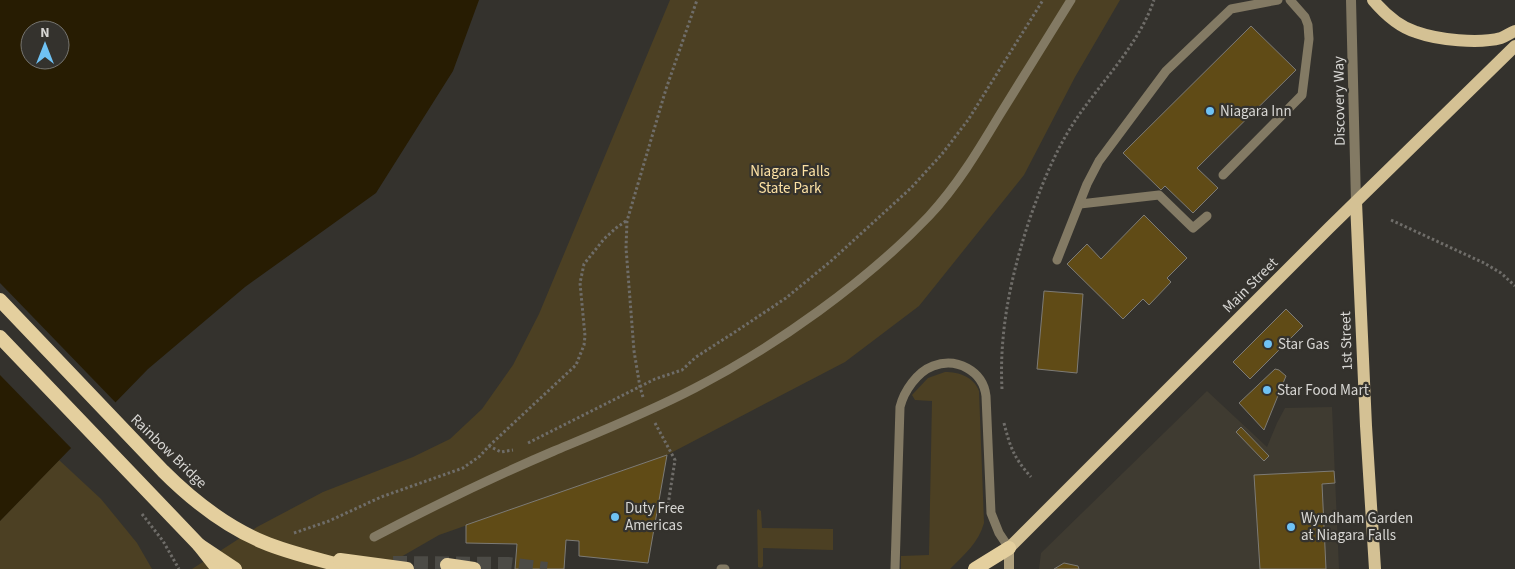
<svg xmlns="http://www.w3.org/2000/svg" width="1515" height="569" font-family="'Source Sans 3',sans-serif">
  <rect width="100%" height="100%" fill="#34322d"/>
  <path fill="#3f3b31" d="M1207,391L1267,447L1277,423L1285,408L1332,407L1339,569H1039L1041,553Z"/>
  <g fill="#4c4023">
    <path d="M670,0H1120L1075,77L1024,175L919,306L845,362L667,455L439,535L380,569H192L257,527L323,492L413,457L450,439L482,409L513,365L539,314Z"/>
    <path d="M945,372C959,372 974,377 979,391L984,523C979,542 964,555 950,569H901V556L929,555L932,401L915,400L912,395L928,378Z"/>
    <path d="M59,460L101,499L137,543L152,569H0V521Z"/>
    <path d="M758,509L761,511L762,528L833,529V550L763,548V566L761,568L758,567L757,511Z"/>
  </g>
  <path fill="#271c02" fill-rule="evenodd" d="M0,0H479L453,71L376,193L245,287L148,369L0,521ZM30,30H60V60H30Z"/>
  <path fill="#34322d" d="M0,283L117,404L73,450L0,375Z"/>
  <g fill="#604b16" stroke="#7d7b76">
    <path d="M1251,26L1296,70L1197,168L1218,188L1193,213L1165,186L1161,190L1123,153Z"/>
    <path d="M1144,215L1187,258L1167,278L1171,282L1149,305L1143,299L1123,319L1067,264L1087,244L1101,259Z"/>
    <path d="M1044,291L1083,294L1077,373L1037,369Z"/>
    <path d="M1286,309L1303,326L1250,379L1233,362Z"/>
    <path d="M1275,369L1279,370L1286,376L1264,430L1239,403Z"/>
    <path d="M1241,427L1269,456L1264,461L1236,432Z"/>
    <path d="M667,455L648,563L579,556V541L566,540L564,569H515L517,544L466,543V525Z"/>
    <path d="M1334,471L1335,483L1322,484L1326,569H1260L1254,475Z"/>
    <path d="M1064,563L1078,566L1079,569H1054Z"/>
  </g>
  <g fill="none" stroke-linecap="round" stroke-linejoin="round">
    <path stroke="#4c4b46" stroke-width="14" stroke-dasharray="14 7" stroke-linecap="butt" d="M393,563L508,564L547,569"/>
    <g stroke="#6f6d69" stroke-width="3" stroke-dasharray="2.5 2.5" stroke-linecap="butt">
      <path d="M1391,220L1484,263L1501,273L1515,286"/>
      <path d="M1002,389C999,331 1011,276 1029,221C1040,189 1053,156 1071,127C1098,84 1137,49 1154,0"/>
      <path d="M643,397L640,387L634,351L626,248L627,221L666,89L697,0"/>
      <path d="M655,423L675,460L668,505"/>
      <path d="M1004,423C1010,447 1014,458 1031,477"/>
      <path d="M528,443L655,379L682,370L696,357L738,330L786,298L831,261L911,188L942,154L968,120L1043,0"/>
      <path d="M489,446L576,365L584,345L585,336L580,283L584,264L604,239L616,228L626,221"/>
      <path d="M142,514L163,541L179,569"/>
      <path d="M294,533L329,521L381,497L463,468L480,456L489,446L501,452L513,450"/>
    </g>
    <g stroke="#837a64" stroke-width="9">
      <path d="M1223,175L1302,95L1309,39L1308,25L1305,17L1290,0"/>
      <path d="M1080,204L1159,195L1193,228L1207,216"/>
      <path d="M1057,260L1087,184L1099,161L1166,71L1231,9L1278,0"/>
      <path d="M374,537C433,506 493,477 554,451C602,431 649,412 695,388C776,346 866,282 929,216C957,186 978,151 999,116C1023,77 1047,39 1071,0"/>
      <path d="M721,569H725"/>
      <path d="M895,569L900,407C904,391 917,372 933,366C957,357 983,371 986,396L991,513L999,533L1009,548"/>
    </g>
    <path stroke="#837a64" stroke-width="10" d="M1351,0L1356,202"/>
    <path stroke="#b1a27f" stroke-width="10" d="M1009,548V569"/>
    <g stroke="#d4c194" stroke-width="12">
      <path d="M1373,0C1384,13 1400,27 1416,32C1438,40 1479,44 1501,38C1506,36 1510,33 1515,31"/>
      <path d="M1356,202L1366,426L1375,569"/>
      <path d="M1009,548L1329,228L1515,46"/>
    </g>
    <g stroke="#e4cf9e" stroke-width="14">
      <path d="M0,337L199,545L218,569"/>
      <path d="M447,565L474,569"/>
      <path d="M975,569L1009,548"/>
    </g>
    <g stroke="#e4cf9e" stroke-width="14">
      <path d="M0,300L163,471C192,500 225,526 263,542C291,554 323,560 352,569"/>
      <path d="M199,545L235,569"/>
      <path d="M340,560L407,569"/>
    </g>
  </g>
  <g fill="#6fc2f4" stroke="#34322d" stroke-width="2">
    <circle cx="1210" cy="111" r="5"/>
    <circle cx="1268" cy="344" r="5"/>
    <circle cx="1267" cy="390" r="5"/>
    <circle cx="615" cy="517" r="5"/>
    <circle cx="1291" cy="527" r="5"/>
  </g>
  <g text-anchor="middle" stroke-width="4.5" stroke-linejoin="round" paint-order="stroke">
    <g font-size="15" fill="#d7d6d3" stroke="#34322d">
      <text transform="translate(1339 101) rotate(-91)" y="5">Discovery Way</text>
      <text transform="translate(1250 285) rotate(-45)" y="5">Main Street</text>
      <text transform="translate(1346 341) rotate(-92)" y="5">1st Street</text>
      <text transform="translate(169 451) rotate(44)" y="5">Rainbow Bridge</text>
    </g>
    <g font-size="15" fill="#d7d6d3" stroke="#34322d" text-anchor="start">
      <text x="1220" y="116">Niagara Inn</text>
      <text x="1278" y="349">Star Gas</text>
      <text x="1277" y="395">Star Food Mart</text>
      <text x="625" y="513">Duty Free<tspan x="625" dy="17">Americas</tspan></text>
      <text x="1301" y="523">Wyndham Garden<tspan x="1301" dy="17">at Niagara Falls</tspan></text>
    </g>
    <g font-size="15" fill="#fce1a4" stroke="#34322d">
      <text x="790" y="176">Niagara Falls<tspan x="790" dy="17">State Park</tspan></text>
    </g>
  </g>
  <g transform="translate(45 45)"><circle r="24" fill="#34322d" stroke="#75746f"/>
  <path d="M0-4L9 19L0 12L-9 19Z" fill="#6fc2f4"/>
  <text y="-8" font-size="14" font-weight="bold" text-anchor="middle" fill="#d7d6d3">N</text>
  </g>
</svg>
